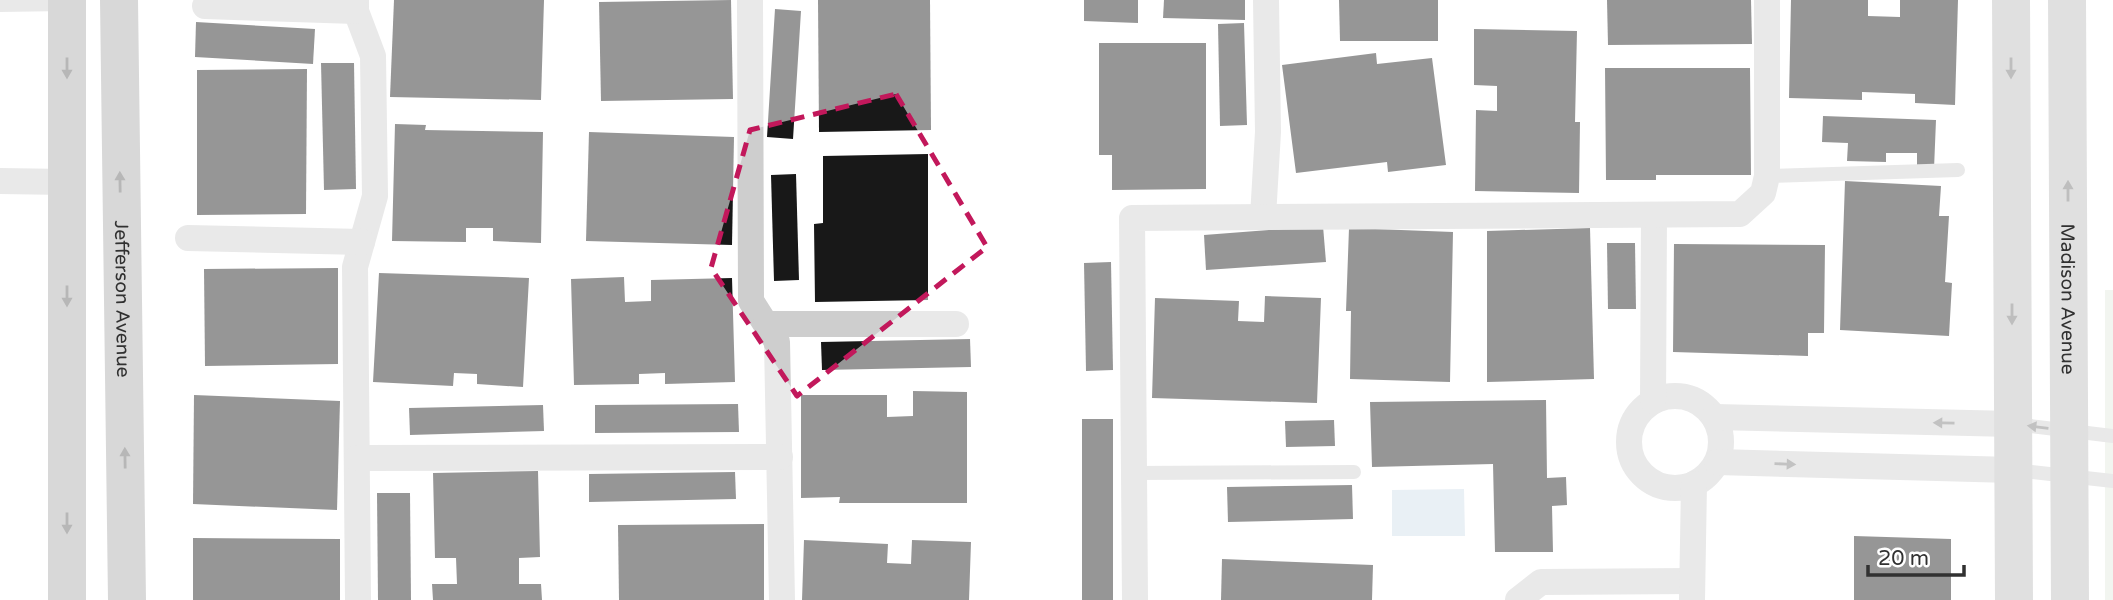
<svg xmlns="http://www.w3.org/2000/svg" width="2113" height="600" font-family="'Varela Round',sans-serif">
  <rect width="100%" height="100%" fill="#fff"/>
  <rect fill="#e3e9de" x="2105" y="290" width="8" height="310"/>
  <path fill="#cfdde9" d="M1464,489L1465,536H1392V490Z"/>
  <g fill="#181818">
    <path d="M394,0H544L541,100L390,97Z"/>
    <path d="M731,0L733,99L601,101L599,2Z"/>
    <path d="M818,0H930L931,130L819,132Z"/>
    <path d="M1084,0H1138V23L1084,21Z"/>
    <path d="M1164,0H1245V20L1163,18Z"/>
    <path d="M1339,0H1438V41H1340Z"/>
    <path d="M1607,0H1751L1752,44L1608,45Z"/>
    <path d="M1791,0H1868V16L1900,17V0H1958L1955,105L1915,103V94L1862,92V100L1789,98Z"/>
    <path d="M775,9L801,11L793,139L767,137Z"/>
    <path d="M196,22L315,29L313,64L195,57Z"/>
    <path d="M1244,23L1247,125L1220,126L1218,24Z"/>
    <path d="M1474,29L1577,31L1575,122H1580L1579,193L1475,191L1476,110L1497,111V86L1474,85Z"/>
    <path d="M1099,43H1206V189L1112,190V155H1099Z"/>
    <path d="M1376,53L1377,64L1432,58L1446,165L1388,172L1387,162L1296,173L1282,65Z"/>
    <path d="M321,63H354L356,189L324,190Z"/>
    <path d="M1605,68H1750L1751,175H1656V180H1606Z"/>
    <path d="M307,69L306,214L197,215V70Z"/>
    <path d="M1823,116L1936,120L1934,169L1917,168V153H1886V162L1847,161L1848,143L1822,142Z"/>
    <path d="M395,124L426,125L425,130L543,132L541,243L493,241V228H466V242L392,241Z"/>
    <path d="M589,132L734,137L732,245L586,241Z"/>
    <path d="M928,154V300L815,302L814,224L823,223V156Z"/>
    <path d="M796,174L799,280L774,281L771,175Z"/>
    <path d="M1845,181L1941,186L1939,216H1949L1945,282L1952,283L1949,336L1840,330Z"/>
    <path d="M1323,226L1326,262L1206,270L1204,235Z"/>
    <path d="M1349,228L1453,232L1450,382L1350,379L1351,311H1346Z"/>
    <path d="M1590,228L1594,379L1487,382V231Z"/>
    <path d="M1607,243H1635L1636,309H1608Z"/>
    <path d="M1674,244L1825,245L1824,333H1808V356L1673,352Z"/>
    <path d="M1111,262L1113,370L1086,371L1084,263Z"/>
    <path d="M338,268V364L205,366L204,269Z"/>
    <path d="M379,273L529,278L523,387L477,384V374L454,373L453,386L373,382Z"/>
    <path d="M624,277L625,302L651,301V280L732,278L735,382L665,384V373L639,374V384L574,385L571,279Z"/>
    <path d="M1265,296L1321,298L1317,403L1152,398L1155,298L1239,301L1238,321L1264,322Z"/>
    <path d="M970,339L971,367L822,370L821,342Z"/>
    <path d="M913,391L967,392V503H839L840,497L801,498V395H887V417L913,416Z"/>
    <path d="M194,395L340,401L337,510L193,504Z"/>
    <path d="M1546,400L1547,478L1566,477L1567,505L1552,506L1553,552H1495L1493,464L1372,467L1370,402Z"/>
    <path d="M738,404L739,432L595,433V405Z"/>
    <path d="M543,405L544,431L410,435L409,408Z"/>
    <rect x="1082" y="419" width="31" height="181"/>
    <path d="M1334,420L1335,446L1286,447L1285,421Z"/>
    <path d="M538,471L540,557L519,558V584H541L542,600H433L432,584H457L456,558H435L433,473Z"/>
    <path d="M735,472L736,499L589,502V474Z"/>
    <path d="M1352,485L1353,519L1228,522L1227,487Z"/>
    <path d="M377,493H410L411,600H378Z"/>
    <path d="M764,524V600H619L618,525Z"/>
    <path d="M1854,536L1951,539V600H1854Z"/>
    <path d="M193,538L340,539V600H193Z"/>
    <path d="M804,540L888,544L887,563L911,564L912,540L971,542L969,600H802Z"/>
    <path d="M1222,559L1373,565L1372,600H1221Z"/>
  </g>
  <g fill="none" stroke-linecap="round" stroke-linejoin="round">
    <g stroke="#cecece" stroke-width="14">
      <path d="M0,5L65,4"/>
      <path d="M1767,176L1958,170"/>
      <path d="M2014,424L2113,436"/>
      <path d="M2014,470L2113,481"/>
      <path d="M1134,473L1354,472"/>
    </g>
    <g stroke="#cecece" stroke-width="26">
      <path d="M356,0V11L373,56L375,196L355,267L358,600"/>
      <path d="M750,0L751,301L777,342L782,600"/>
      <path d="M205,6L356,11"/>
      <path d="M0,181L67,182"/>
      <path d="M1263,217L1268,132L1266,0"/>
      <path d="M188,238L362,242"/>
      <path d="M766,324H956"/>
      <circle cx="1675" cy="442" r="46"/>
      <path d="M1653,401L1654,216"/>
      <path d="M1714,417L2012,424"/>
      <path d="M357,458L780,457"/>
      <path d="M1717,462L2012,470"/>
      <path d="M1135,600L1132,218L1740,214L1763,193L1767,176V0"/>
      <path d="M1518,600L1541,582L1692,581"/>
      <path d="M1692,600L1694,484"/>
    </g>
    <g stroke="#bbb" stroke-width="38">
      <path d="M2011,0L2014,600"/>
      <path id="s1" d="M2067,0L2070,600"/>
    </g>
    <g stroke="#a9a9a9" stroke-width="38">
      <path id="s2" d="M119,0L127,600"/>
      <path d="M67,600V0"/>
    </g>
  </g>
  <defs><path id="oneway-solid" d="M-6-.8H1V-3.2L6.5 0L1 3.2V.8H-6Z" transform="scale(1.75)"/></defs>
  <g fill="#616161">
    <use href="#oneway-solid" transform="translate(67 68) rotate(90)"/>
    <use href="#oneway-solid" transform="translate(120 182) rotate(-91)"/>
    <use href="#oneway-solid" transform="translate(67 296) rotate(90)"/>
    <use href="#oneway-solid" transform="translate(125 458) rotate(-91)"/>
    <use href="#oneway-solid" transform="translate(67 523) rotate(90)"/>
  </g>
  <g fill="#6f6f6f">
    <use href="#oneway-solid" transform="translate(2011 68) rotate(90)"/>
    <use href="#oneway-solid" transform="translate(2068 191) rotate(-90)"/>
    <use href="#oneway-solid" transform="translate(2012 314) rotate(90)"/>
  </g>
  <g fill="#787878">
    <use href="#oneway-solid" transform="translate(1944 423) rotate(-179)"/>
    <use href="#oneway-solid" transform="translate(2038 427) rotate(-173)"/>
    <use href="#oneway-solid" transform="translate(1785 464) rotate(2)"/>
  </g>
  <path d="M0 0H2113V600H0ZM896,94L987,247L797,396L711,268L750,130Z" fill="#fff" fill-opacity=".55" fill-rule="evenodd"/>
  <path fill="none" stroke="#c2185b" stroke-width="5" stroke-dasharray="14 9" stroke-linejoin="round" d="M896,94L987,247L797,396L711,268L750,130Z"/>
  <g text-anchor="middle" stroke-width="7" stroke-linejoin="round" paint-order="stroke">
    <g font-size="19" fill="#313131" stroke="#fff">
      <text dy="7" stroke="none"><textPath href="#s2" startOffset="299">Jefferson Avenue</textPath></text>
      <text dy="7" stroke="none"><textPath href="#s1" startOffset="299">Madison Avenue</textPath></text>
    </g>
  </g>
  <path d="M1868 565v10h96v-10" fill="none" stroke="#313131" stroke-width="3.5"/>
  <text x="1878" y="565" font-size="21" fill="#313131" stroke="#ffffff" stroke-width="5" paint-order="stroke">20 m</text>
</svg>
